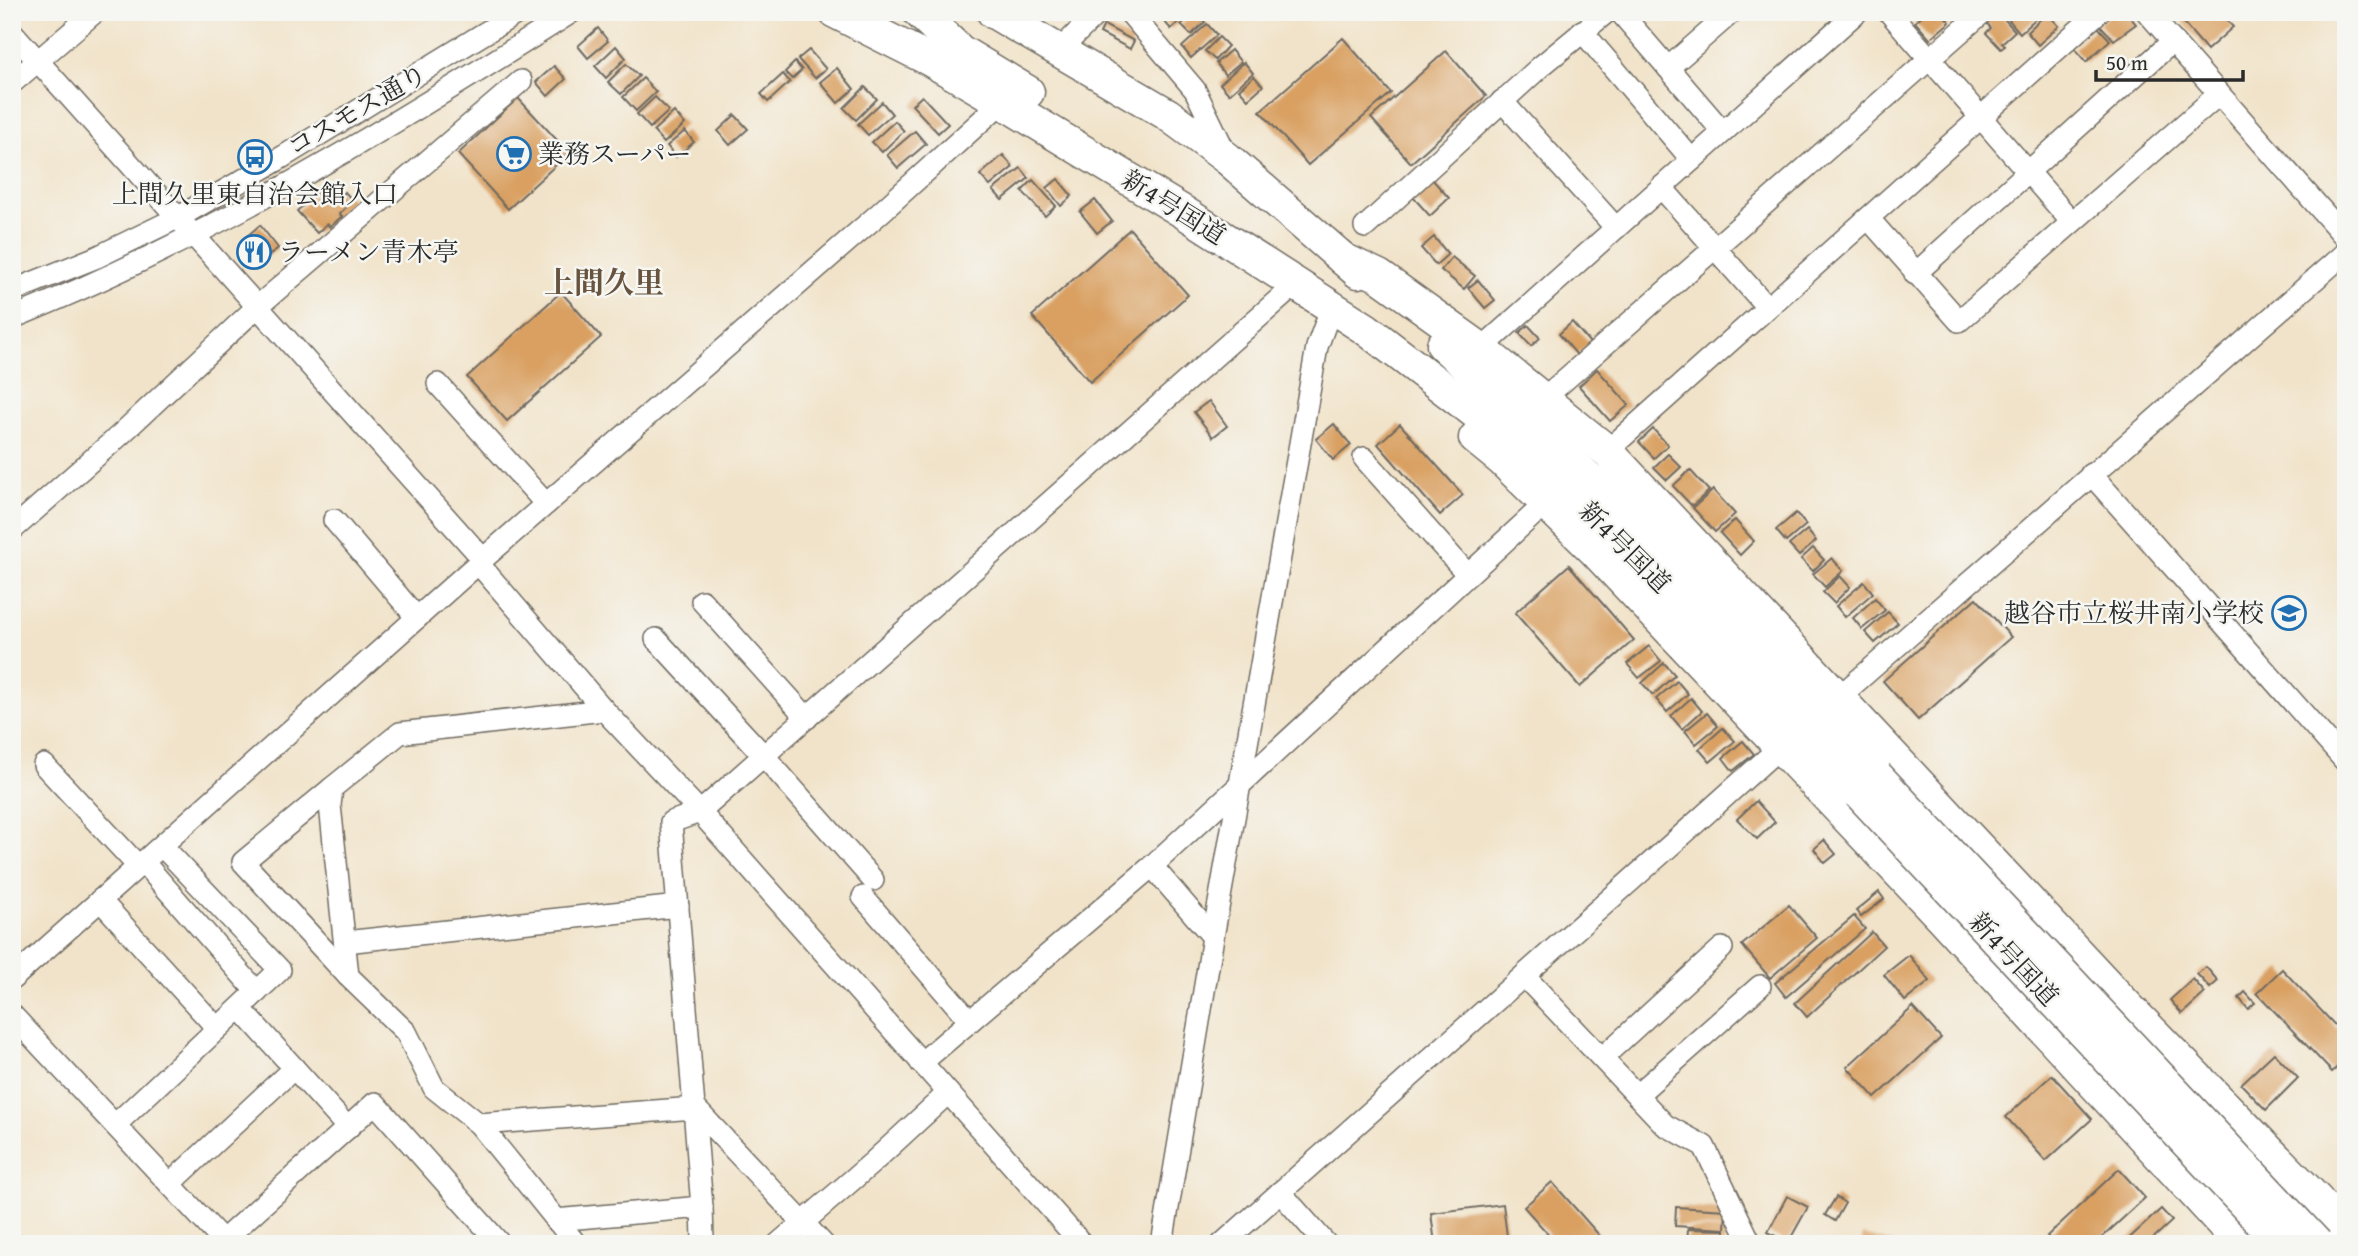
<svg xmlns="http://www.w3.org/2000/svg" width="2358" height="1256" font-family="'Gentium Book Plus','Noto Serif JP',serif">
  <rect width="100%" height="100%" fill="#f6f6f2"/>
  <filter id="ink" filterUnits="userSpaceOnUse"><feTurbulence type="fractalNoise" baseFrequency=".0143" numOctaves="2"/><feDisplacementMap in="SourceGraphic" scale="14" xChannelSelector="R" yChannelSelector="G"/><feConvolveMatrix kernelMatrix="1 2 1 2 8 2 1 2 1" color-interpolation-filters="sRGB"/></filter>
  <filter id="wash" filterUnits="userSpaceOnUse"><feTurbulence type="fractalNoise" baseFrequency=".00686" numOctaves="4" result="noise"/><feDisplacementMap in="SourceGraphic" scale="28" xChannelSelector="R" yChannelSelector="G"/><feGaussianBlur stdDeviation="1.57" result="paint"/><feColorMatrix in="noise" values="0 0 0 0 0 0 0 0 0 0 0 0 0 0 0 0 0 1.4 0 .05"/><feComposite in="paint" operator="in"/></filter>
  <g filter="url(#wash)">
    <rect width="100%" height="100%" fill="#f1e3c9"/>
    <g id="blocks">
      <g fill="#d9a062">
        <path d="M1171,12H1190L1171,29L1163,20Z"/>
        <path d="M1194,12L1205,22L1191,35L1181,25Z"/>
        <path d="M1926,12H1941L1950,22L1930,39L1915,22Z"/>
        <path d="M1994,12H1998L2015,31L2002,43L2005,46L2001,49L1986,33L1991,28L1985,21Z"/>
        <path d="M2008,12H2043L2020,33L2008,19L2011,16Z"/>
        <path d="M2112,12H2126L2136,24L2114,40L2099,24Z"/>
        <path d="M2174,12H2220L2233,27L2207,50Z"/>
        <path d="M2047,13L2059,26L2038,45L2027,32Z"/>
        <path d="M1207,24L1217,35L1191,58L1182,47Z"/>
        <path d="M1104,25L1134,41L1130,49L1100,33Z"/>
        <path d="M2097,26L2110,40L2086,62L2074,48Z"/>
        <path d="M598,28L608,41L588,58L578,46Z"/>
        <path d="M1219,37L1228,46L1215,60L1205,51Z"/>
        <path d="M1343,38L1391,93L1308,165L1260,111Z"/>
        <path d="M616,46L626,58L606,78L595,66Z"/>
        <path d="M809,50L826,69L815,78L798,59Z"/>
        <path d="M1231,50L1241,62L1225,75L1216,63Z"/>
        <path d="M1446,51L1486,96L1411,163L1371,118Z"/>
        <path d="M795,62L802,70L792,79L785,72Z"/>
        <path d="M1244,62L1253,73L1229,94L1220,84Z"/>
        <path d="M626,64L639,76L621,94L608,82Z"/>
        <path d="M554,66L566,79L548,96L536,82Z"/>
        <path d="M837,68L854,89L838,103L820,82Z"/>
        <path d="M783,74L790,82L768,102L761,94Z"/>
        <path d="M1254,76L1263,86L1248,99L1239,89Z"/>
        <path d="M643,78L656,92L636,111L623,97Z"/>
        <path d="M865,87L877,99L856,120L844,108Z"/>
        <path d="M922,96L948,124L938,133L912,105Z"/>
        <path d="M655,97L669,111L650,128L637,114Z"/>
        <path d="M518,98L569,153L508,209L458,154Z"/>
        <path d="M882,102L892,114L868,135L858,124Z"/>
        <path d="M674,112L685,124L664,143L653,131Z"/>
        <path d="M735,115L748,129L730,145L718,131Z"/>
        <path d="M895,121L904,131L882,152L872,142Z"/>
        <path d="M685,131L694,142L676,157L667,146Z"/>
        <path d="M915,131L926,144L898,168L887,155Z"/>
        <path d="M1003,155L1013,167L990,186L980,175Z"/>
        <path d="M1021,168L1029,178L1002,200L993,190Z"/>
        <path d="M1058,179L1072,196L1061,206L1047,188Z"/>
        <path d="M1432,179L1449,198L1430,216L1413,197Z"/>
        <path d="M1033,180L1056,206L1045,216L1022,191Z"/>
        <path d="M335,188L342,195L345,192L353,201L339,214L342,216L330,227L327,224L317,233L297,211L319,191L325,197Z"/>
        <path d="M1095,200L1112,221L1097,233L1080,212Z"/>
        <path d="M260,225L278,248L266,258L247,236Z"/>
        <path d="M1130,229L1188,295L1090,382L1032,316Z"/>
        <path d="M1434,237L1448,254L1436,265L1421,248Z"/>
        <path d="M1452,257L1475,276L1464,289L1441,270Z"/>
        <path d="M1478,280L1495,300L1485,308L1468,288Z"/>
        <path d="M561,292L601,337L507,421L467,377Z"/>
        <path d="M1572,322L1590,343L1577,355L1559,334Z"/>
        <path d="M1528,325L1540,338L1531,346L1519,333Z"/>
        <path d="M1597,369L1629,405L1610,421L1579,386Z"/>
        <path d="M1209,401L1227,426L1213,437L1194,412Z"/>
        <path d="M1334,424L1351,445L1333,460L1316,439Z"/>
        <path d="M1400,424L1463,495L1440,515L1378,444Z"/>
        <path d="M1653,429L1668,445L1654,458L1639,442Z"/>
        <path d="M1668,454L1681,467L1667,480L1654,467Z"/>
        <path d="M1690,470L1709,491L1692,506L1673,486Z"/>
        <path d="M1713,490L1735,514L1715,532L1693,508Z"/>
        <path d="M1796,513L1806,525L1786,542L1776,530Z"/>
        <path d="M1735,520L1754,541L1740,555L1720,533Z"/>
        <path d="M1807,530L1816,541L1799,556L1789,545Z"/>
        <path d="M1813,548L1824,560L1813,571L1801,559Z"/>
        <path d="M1832,558L1843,571L1825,587L1813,574Z"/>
        <path d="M1569,565L1634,640L1580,687L1515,613Z"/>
        <path d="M1840,576L1850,587L1834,603L1823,592Z"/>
        <path d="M1864,582L1873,593L1845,617L1836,606Z"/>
        <path d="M1875,598L1885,610L1862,629L1853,618Z"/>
        <path d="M1976,598L2011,637L1918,720L1883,681Z"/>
        <path d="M1888,612L1898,623L1875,643L1865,632Z"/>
        <path d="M1649,646L1661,661L1639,678L1627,664Z"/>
        <path d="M1664,663L1675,675L1653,695L1642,683Z"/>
        <path d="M1677,681L1688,694L1667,712L1656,699Z"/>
        <path d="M1691,698L1702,711L1682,729L1671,716Z"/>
        <path d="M1707,713L1718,726L1696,744L1685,731Z"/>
        <path d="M1723,728L1735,741L1710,762L1699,749Z"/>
        <path d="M1743,741L1754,754L1733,771L1723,758Z"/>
        <path d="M1756,801L1775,822L1757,839L1737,819Z"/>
        <path d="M1824,840L1836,854L1825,863L1814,849Z"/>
        <path d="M1879,892L1884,899L1861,917L1856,911Z"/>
        <path d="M1789,905L1817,938L1770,978L1742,945Z"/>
        <path d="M1854,916L1865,929L1786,997L1775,983Z"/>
        <path d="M1872,932L1884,946L1807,1017L1795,1003Z"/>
        <path d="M1909,955L1930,981L1905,1001L1884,975Z"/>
        <path d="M2206,967L2218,981L2210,988L2197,974Z"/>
        <path d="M2282,969L2346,1037V1059L2332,1072L2257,993Z"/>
        <path d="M2193,979L2205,993L2182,1014L2170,1000Z"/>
        <path d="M2245,992L2255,1003L2248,1009L2239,998Z"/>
        <path d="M1913,1007L1941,1038L1875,1098L1847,1067Z"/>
        <path d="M2274,1053L2298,1078L2266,1110L2241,1084Z"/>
        <path d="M2052,1075L2092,1119L2046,1161L2006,1117Z"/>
        <path d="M2119,1169L2145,1198L2095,1244H2054L2047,1236Z"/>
        <path d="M1552,1182L1607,1244H1557L1524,1207Z"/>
        <path d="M1787,1196L1808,1207L1788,1243L1768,1232Z"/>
        <path d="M1836,1197L1845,1203L1835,1221L1825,1215Z"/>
        <path d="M1503,1204L1508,1244H1435L1431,1213Z"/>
        <path d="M1676,1207L1726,1210L1725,1229L1675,1226Z"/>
        <path d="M2161,1209L2172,1221L2147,1244H2123Z"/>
        <path d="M1688,1229L1725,1230V1244H1687Z"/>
        <path d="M1863,1235L1893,1243V1244H1861Z"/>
      </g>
    </g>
  </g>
  <g filter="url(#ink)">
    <use href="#blocks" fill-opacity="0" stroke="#706b62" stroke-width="2"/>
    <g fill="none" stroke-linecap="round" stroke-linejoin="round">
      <g stroke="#706b62" stroke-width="24">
        <g id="minor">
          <path d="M1129,12L1195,90L1226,154"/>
          <path d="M1620,12L1723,132"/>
          <path d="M1889,12L2071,221"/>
          <path d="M2147,12L2346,238"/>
          <path d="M1582,31L1692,160"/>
          <path d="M12,32L483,559"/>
          <path d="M1060,50L1098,12"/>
          <path d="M1668,68L1732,12"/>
          <path d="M12,83L95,12"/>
          <path d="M1502,101L1616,228"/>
          <path d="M1661,187L1767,307"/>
          <path d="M1868,218L1959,321L2219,94"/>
          <path d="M1365,227L1540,67L1607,12"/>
          <path d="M1915,274L2173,41"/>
          <path d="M12,291L97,257L179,217L276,161L519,12"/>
          <path d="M12,318C209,239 393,126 572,12"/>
          <path d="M1481,349L1857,12"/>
          <path d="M438,384L546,504"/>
          <path d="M1543,399L1983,12"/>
          <path d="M1607,451L2099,12"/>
          <path d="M1364,458L1468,575"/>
          <path d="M2091,474L2346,762"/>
          <path d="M334,520L417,618"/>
          <path d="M12,530L119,436L257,307L521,81"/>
          <path d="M478,563L604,710L700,812L1082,1244"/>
          <path d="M702,601L807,718"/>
          <path d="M656,639L764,756L873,880"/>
          <path d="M1839,697L2346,252"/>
          <path d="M44,765L139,867"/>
          <path d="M332,788L243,862L348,976"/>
          <path d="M144,863L257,992"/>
          <path d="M1152,866L1213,937"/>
          <path d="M863,897L970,1021"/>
          <path d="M100,900L217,1028"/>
          <path d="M345,942L678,906"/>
          <path d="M1525,977L1665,1125L1704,1146L1751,1244"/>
          <path d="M12,979L483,559L880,213L1002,102"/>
          <path d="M240,1008L348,1128"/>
          <path d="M12,1015L223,1241"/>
          <path d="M1602,1058L1722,948"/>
          <path d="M921,1063L1152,866L1545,504"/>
          <path d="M1637,1095L1760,986"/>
          <path d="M695,1108L823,1244"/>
          <path d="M479,1124L695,1108"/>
          <path d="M115,1125L280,970L162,846"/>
          <path d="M170,1184L294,1068"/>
          <path d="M1280,1192L1326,1244"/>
          <path d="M702,1207L703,1240"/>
          <path d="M555,1220L702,1207L671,822L700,812L1295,285"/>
          <path d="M219,1244L375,1103L500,1244"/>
          <path d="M576,1244L479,1124L434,1088L406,1032L348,976L330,805L332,788L400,733L604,710"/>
          <path d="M778,1244L872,1163L948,1093"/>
          <path d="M1162,1244L1213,937L1317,347L1332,306"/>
          <path d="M1222,1244C1408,1079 1595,914 1780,747"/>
        </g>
      </g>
      <g stroke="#706b62" stroke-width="35">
        <g id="highway">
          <path d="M835,12L930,60L1002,102L1185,213L1366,329L1519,446L1595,515L1859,793"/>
          <path d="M919,12L960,51L1028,92"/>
          <path d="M993,12L1167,114L1228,159L1358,272"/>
          <path d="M1343,259L1379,276L1481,349L1607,451L2129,1008L2317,1200L2346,1234"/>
          <path d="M1443,345L1613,500L1877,776"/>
          <path d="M1475,438L1502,460L1594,550L1941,917L2241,1244"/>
        </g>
      </g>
      <use href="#minor" stroke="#fff" stroke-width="21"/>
      <use href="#highway" stroke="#fff" stroke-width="32"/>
      <g stroke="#706b62" stroke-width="35" stroke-linecap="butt">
        <g id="highway-bridge">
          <path d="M1877,776L2317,1244"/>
          <path d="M1859,793L2282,1244"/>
        </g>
      </g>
      <use href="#highway-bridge" stroke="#fff" stroke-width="32"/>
    </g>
  </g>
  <defs>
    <g id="supermarket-ring" transform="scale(1.75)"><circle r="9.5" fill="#f6f6f2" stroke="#1f6fb2" stroke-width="1.5"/><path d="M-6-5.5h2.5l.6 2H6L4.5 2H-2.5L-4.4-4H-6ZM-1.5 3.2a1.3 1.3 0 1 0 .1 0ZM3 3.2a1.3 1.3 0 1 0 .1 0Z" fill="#1f6fb2"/></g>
    <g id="bus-ring" transform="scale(1.75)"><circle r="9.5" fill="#f6f6f2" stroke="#1f6fb2" stroke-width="1.5"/><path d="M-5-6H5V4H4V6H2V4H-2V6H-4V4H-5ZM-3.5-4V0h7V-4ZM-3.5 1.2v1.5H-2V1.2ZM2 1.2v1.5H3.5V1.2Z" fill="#1f6fb2"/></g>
    <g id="restaurant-ring" transform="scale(1.75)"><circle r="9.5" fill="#f6f6f2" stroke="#1f6fb2" stroke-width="1.5"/><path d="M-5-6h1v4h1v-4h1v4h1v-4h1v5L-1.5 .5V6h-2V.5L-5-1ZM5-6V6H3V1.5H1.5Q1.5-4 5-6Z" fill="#1f6fb2"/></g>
    <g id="school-ring" transform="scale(1.75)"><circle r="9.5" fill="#f6f6f2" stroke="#1f6fb2" stroke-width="1.5"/><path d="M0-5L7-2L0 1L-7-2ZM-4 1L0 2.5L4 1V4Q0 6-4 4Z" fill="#1f6fb2"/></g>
  </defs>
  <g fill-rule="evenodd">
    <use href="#supermarket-ring" x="514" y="154"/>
    <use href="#bus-ring" x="255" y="157"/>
    <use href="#restaurant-ring" x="254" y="252"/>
    <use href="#school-ring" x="2289" y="613"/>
  </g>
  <g text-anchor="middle" stroke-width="5" stroke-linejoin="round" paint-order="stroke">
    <g font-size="26" fill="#2b2b2b" stroke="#f6f6f2">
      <text transform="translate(357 110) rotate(-30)" y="9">コスモス通り</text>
      <text transform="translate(1174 207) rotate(32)" y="9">新4号国道</text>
      <text transform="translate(1625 547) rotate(45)" y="9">新4号国道</text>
      <text transform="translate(2014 959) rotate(47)" y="9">新4号国道</text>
    </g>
    <g font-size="26" fill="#2b2b2b" stroke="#f6f6f2" text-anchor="start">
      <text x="538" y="163">業務スーパー</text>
      <text x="255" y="203" text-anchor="middle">上間久里東自治会館入口</text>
      <text x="278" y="261">ラーメン青木亭</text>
      <text x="2264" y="622" text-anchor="end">越谷市立桜井南小学校</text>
    </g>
    <g font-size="30" font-weight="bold" fill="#68543e" stroke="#f6f6f2">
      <text x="604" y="293">上間久里</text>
    </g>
  </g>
  <rect width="2358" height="1256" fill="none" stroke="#f6f6f2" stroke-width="42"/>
  <path d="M2096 70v10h147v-10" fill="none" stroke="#2b2b2b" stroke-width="3.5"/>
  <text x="2106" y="70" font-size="21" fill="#2b2b2b" stroke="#f6f6f2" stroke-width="5" paint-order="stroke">50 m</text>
</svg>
